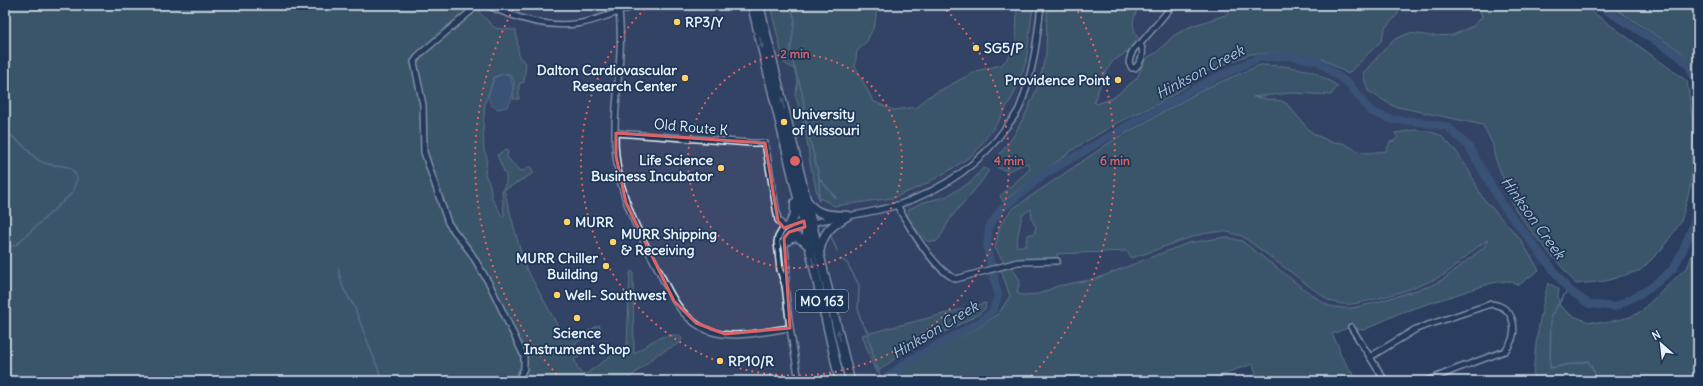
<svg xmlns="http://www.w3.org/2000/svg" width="1703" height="386" font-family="Delius,sans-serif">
  <rect width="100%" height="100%" fill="#2b3e60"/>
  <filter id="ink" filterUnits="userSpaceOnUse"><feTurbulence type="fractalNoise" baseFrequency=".025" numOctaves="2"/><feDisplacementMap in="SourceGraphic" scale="8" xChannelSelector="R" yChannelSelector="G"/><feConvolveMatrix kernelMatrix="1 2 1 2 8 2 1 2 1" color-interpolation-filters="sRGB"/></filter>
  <g filter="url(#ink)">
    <path fill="#3c486a" d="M5,5H1502L1624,239L1167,381H5Z"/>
    <g fill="#4e7274" stroke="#9bb2b6" fill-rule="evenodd">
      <path d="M5,5H476L481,9L479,12L495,28L516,30L519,57L526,63L524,82L519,84V99H513L514,82L510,74H503L494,77L485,103L483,129L484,150L487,158L485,174L490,185L492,198L502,216L504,215L502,190L506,183V176L497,155L506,149L508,150L507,157L519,170L523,171L530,166L534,173L504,190L524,264L559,328L577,337L599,325L601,329L574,344L579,357L574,359L579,371L586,374L627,344L630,273L632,271L633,272L634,354C650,343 658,334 680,335L682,339L680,343L658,354L626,381H5Z"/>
      <path d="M770,5H875L877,6L875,24L867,41L857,51L855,66L873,101L893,110L918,107L926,98L976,71L1001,65L1009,57L1016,42L1017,5H1033L1026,62L1014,94L998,122L974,154L950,170L924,185L893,198L834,206L818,197L810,163L805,127L795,95L798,82L794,69L784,63Z"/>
      <path d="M1053,5H1141C1131,19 1131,25 1139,40L1127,52L1112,62L1103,77L1095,99L1094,102L1097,104L1113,98L1137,78L1143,64L1148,57L1156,53L1173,36L1189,27L1225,15L1234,7L1256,8L1261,5H1400L1398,14L1385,28L1381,41L1348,74L1323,59L1288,53L1251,54L1204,72L1187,86L1158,104L1117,123L1077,147L1003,202L1000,196L1030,169L1027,163L1008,171L998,168L995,160L1013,137L1028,109L1039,83L1046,53L1047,12Z"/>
      <path d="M1478,5H1583L1687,81L1694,129L1691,184L1681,222L1661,250L1641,270L1606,281L1576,284L1531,231L1515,209L1494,155L1493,145L1483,125L1393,106L1368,91L1363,73L1393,40L1409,33L1432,36L1453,35L1473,26L1482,17Z"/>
      <path d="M1609,5H1698V77L1692,65L1680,51Z"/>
      <path d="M1260,65L1284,66L1312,71L1338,86L1331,95L1292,93L1253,97L1282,101L1287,104L1309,130L1316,135L1331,142L1343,143L1358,151L1366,153L1386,151L1390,142L1394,141L1398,137L1395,133L1414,130L1428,131L1440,135L1455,150L1467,167L1482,197L1520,239L1539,270L1519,285L1508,281L1492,283L1400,313L1364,330L1348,328L1332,334L1338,345L1340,354L1357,381H1258L1253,364L1228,372L1210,381H885L908,364L982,325L999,313L1010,296L1001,270L1011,266L1020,280L1017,293L1023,295L1039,294L1057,286L1095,279L1188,243L1226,237L1242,241L1312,295L1329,306L1342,308H1352L1370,304L1430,286L1444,279L1484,247L1488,240C1472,249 1460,264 1445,274C1425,286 1374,301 1352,304C1343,305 1336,303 1328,300L1242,236C1238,235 1232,233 1227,232C1199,229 1159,251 1131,258L1127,251L1057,254V260H1017L1005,264L995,248L1000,225L1012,209L1115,139L1206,88ZM1031,209L1032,220L1036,227L1034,234H1029L1027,236L1026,246H1016L1022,215Z"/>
      <path d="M983,168L989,170C979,187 965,200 953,215C946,224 944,234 936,242L927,241L911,224L907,216L909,209L924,202L945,197L971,182Z"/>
      <path d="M1698,238V381H1533C1534,348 1540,315 1548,283L1559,289L1558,296L1560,306L1571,315L1586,321L1605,323L1630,317L1640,312L1688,266Z"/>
      <path d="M986,303L985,309L978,315L904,352L876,373L862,335Z"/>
    </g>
    <g fill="#4a6a8f" stroke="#89a0b9">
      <path d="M503,74L509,75C515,85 514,99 507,107L498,109L491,105L488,97L494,78Z"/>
      <path d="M1226,374L1239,381H1213Z"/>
    </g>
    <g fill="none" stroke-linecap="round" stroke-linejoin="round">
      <g stroke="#89a0b9" stroke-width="1.5">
        <path d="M790,5L795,19L790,53L802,92L807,127L819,177V201"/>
        <path d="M5,132C12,136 19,142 25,147C31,153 35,160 44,163C57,168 73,161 77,179L72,193L17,244L5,249"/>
        <path d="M819,178L836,198"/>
        <path d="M831,236L837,251"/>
        <path d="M841,259L847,263L859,285L858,309L861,321L867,331L875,362L882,381"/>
        <path d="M338,268L343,288L354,306L380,374L381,381"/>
        <path d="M1568,289L1551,316L1550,368L1588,361L1599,381"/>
        <path d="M1636,381L1643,378H1666L1669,381"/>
      </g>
      <g stroke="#4a6a8f" stroke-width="8">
        <path d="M1598,5L1678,55L1689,66L1696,82L1698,92"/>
        <path d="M882,381L908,361L981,321L993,311L998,295L987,248L989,226L1002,209L1045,174L1127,126L1215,78L1259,58L1289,56L1318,61L1350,85L1370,111L1393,120L1414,121L1448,127L1469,147L1502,204L1568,289L1589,304L1615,307L1649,289L1673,269L1683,250L1693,225L1698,197"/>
      </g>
      <g stroke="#e8f1f8" stroke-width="8">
        <g id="street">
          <path d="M475,5L471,11L420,54L414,62L423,105L424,152L448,223L471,253L490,285L524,356V368L518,381"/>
          <path d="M487,5C515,18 551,29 582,23C601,19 620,11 638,5"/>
          <path d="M618,5C626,53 611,108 616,156C620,197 639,234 658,269C665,284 672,299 682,311C689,319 699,327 709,331C734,340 765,331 790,328"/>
          <path d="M1140,44C1145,52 1142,61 1135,68H1132L1129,63C1130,56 1133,47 1140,44L1173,5"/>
          <path d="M616,133L751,143H765L778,220L784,227"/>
          <path d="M897,205C908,225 935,271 956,279L1018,262L1057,261"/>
          <path d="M785,285L787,267L784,238C789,228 803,229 811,223C839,217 872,213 898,205C942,190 980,165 1007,126C1011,121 1016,115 1019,109C1033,75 1037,41 1041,5"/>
          <path d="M1351,327L1385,381"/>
          <path d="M1370,357L1416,329L1491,304C1516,306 1520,335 1505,351L1456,369L1427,381"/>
          <path d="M799,381L790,328L785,285L780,270L777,242L778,237L784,227L805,221"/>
        </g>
      </g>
      <g stroke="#e8f1f8" stroke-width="11">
        <g id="primary">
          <path d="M752,5L805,227L840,381"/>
          <path d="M759,5L850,381"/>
          <path d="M808,202C816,216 832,215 847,216"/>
          <path d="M790,224L795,214V203"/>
          <path d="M784,243L791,238L797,237L804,241L810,247"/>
          <path d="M819,252C824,231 830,227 847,216"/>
        </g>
      </g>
      <use href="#street" stroke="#1d3557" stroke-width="5"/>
      <use href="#primary" stroke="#1d3557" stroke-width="8"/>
    </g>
    <defs><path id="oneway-solid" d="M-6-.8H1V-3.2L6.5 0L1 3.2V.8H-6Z"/></defs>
    <g fill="#64778f">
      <use href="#oneway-solid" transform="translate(761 43) rotate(76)"/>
      <use href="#oneway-solid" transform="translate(783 103) rotate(-103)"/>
      <use href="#oneway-solid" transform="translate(813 263) rotate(77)"/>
      <use href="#oneway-solid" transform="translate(839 335) rotate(-104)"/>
    </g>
  </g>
  <path d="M0 0H1703V386H0ZM616,133L765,143L778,221L784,228L804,221L805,227L789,232L784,238L790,328L725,334L696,323L674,301L626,203L616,156Z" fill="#2b3e60" fill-opacity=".55" fill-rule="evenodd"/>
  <path fill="none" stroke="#db6466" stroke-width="3" stroke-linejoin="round" d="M616,133L765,143L778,221L784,228L804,221L805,227L789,232L784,238L790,328L725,334L696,323L674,301L626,203L616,156Z"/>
  <g fill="none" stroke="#db6466" stroke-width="2" stroke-dasharray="2 4">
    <circle cx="795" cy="161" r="107"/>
    <path d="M942 6A214 214 0 1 1 648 6"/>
    <path d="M561 379A320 320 0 0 1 515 6M1075 6A320 320 0 0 1 1029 379"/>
  </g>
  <g fill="#ffd166" stroke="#1d3557" stroke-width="1.5">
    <circle cx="677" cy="22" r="4"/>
    <circle cx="976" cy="48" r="4"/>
    <circle cx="685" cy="78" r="4"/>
    <circle cx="1118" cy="80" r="4"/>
    <circle cx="784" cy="122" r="4"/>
    <circle cx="721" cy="168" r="4"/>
    <circle cx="567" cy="222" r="4"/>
    <circle cx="613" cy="242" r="4"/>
    <circle cx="606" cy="266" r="4"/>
    <circle cx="557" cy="295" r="4"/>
    <circle cx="577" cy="318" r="4"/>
    <circle cx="720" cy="361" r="4"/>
  </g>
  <g text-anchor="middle" stroke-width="3.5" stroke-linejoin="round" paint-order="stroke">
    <rect fill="#1d3557" stroke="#abb9c8" stroke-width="1" x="796" y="290" width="52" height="22" rx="3"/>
    <g font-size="13" font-weight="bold" fill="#e8f1f8">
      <text x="822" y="306">MO 163</text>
    </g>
    <g font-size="14" font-weight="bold" fill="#e8f1f8" stroke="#1d3557" text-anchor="start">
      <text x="685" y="27">RP3/Y</text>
      <text x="984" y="53">SG5/P</text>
      <text x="677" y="75" text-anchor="end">Dalton Cardiovascular<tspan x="677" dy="16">Research Center</tspan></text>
      <text x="1110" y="85" text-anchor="end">Providence Point</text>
      <text x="792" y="119">University<tspan x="792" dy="16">of Missouri</tspan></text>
      <text x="713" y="165" text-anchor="end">Life Science<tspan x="713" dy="16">Business Incubator</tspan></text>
      <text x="575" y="227">MURR</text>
      <text x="621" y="239">MURR Shipping<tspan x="621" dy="16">&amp; Receiving</tspan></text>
      <text x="598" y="263" text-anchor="end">MURR Chiller<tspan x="598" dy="16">Building</tspan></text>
      <text x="565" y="300">Well- Southwest</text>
      <text x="577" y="338" text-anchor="middle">Science<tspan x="577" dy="16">Instrument Shop</tspan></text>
      <text x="728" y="366">RP10/R</text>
    </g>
    <g font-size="14" fill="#e8f1f8" stroke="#1d3557">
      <text transform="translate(691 127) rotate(5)" y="5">Old Route K</text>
    </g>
    <g font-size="15" font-style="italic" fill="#b1c2d3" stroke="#1d3557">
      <text transform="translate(1200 72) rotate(-28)" y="5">Hinkson Creek</text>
      <text transform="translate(1533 218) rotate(54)" y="5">Hinkson Creek</text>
      <text transform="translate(935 330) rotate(-31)" y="5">Hinkson Creek</text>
    </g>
  </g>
  <circle cx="795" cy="161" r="6" fill="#db6466" stroke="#1d3557" stroke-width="2"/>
  <g font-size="12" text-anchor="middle" font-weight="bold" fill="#db6466" stroke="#1d3557" stroke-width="3.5" stroke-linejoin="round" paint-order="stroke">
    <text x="795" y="58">2 min</text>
    <text x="1009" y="165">4 min</text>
    <text x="1115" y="165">6 min</text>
  </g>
  <rect width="1703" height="386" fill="none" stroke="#1d3557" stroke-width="20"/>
  <rect x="10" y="10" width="1683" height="366" fill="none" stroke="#e8f1f8" stroke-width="1.5" filter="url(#ink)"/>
  <g transform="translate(1661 344) rotate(332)" stroke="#1d3557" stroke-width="3" paint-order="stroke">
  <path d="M0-3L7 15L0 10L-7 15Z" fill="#e8f1f8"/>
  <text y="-6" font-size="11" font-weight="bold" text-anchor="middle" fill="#e8f1f8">N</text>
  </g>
</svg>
